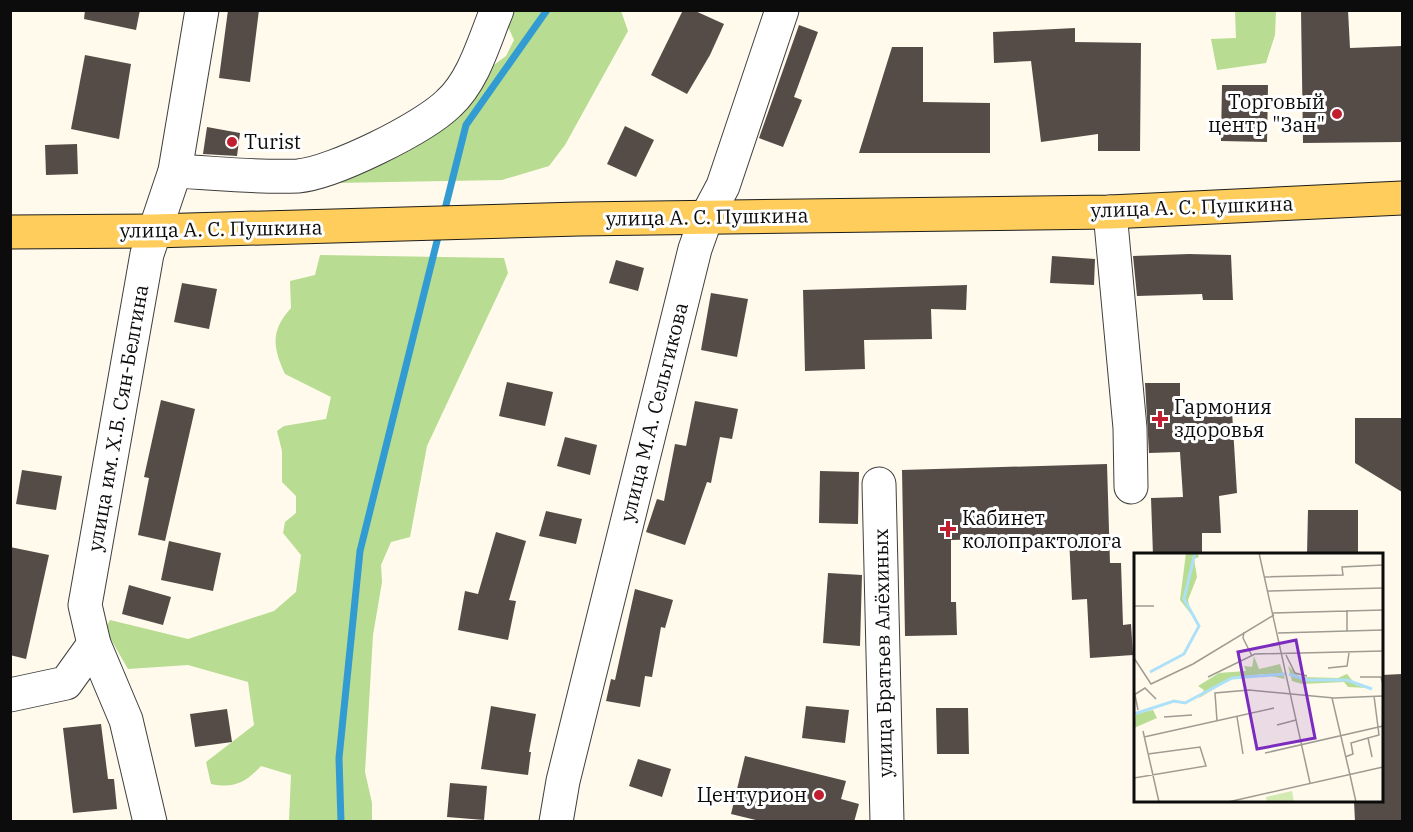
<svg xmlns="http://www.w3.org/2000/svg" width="1413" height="832" font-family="'IBM Plex Serif',serif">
  <rect width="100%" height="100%" fill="#fffaeb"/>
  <g fill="#b7dc92">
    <path d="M508,11H621L628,31L565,145L549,166L502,180L335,183L506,56L514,40L505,20Z"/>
    <path d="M1235,11H1276L1275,35L1266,63L1217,70L1211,39L1236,38Z"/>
    <path d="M320,255L504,258L508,273L427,446L410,537L391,542L381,565L382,582L373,635L365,772L372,803V821H289L291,775L261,766C246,782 235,789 211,784L206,762L254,725L248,682L188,665L128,669L105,629L110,620L188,639L274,611L296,592L301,555L283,533L285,522L296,513V496L282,482V451L277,431L284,426L326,419L331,397L285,374C273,348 270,331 291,308L290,281L315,275Z"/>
  </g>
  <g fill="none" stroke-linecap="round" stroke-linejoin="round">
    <g stroke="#319bd2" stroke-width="7">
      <path d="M444,213L466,125L547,10"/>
      <path d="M341,822L339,758L360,551L439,233"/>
    </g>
  </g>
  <g fill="#554c48">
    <path d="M85,10H140L136,30L84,19Z"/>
    <path d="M228,10H259L250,82L219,78Z"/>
    <path d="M683,10H693L724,24L710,55L687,94L651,75Z"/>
    <path d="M1301,10H1348L1350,48L1402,46V142L1303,143Z"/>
    <path d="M799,25L818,32L794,97L802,100L783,147L759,138Z"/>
    <path d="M1075,28V42L1141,43L1140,151H1098V134L1041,142L1031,61L994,63L993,32Z"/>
    <path d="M892,47H923V102L990,103V153H859Z"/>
    <path d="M85,55L131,64L119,139L71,129Z"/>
    <path d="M1222,85H1268L1267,142L1221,141Z"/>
    <path d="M625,126L654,140L636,177L607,164Z"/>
    <path d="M207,127L240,133L237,156L203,154Z"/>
    <path d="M77,144L78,174L46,175L45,145Z"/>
    <path d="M1189,254L1231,255L1233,300H1203L1202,294L1137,296L1133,256Z"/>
    <path d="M1052,256L1095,259L1094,285L1050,283Z"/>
    <path d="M616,260L644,268L638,291L609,283Z"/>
    <path d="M182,283L217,289L209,329L174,322Z"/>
    <path d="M967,285L966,310L931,309L932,339L864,340L865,369L805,371L803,290Z"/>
    <path d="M711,293L748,299L737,357L701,350Z"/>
    <path d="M507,382L553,392L545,426L499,416Z"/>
    <path d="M1145,383H1180V414L1232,411L1237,493L1219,496L1221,533H1202V555H1153L1151,498L1183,497L1180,452L1149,453Z"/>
    <path d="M161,400L195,409L165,541L138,535L149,478L144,477Z"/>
    <path d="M695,401L738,409L732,439L720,437L711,483L707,482L685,545L646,532L657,499L664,501L675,444L686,446Z"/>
    <path d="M1355,418H1402V492L1355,463Z"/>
    <path d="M565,437L597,445L590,475L557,466Z"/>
    <path d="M1107,464L1110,563H1121L1123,625L1131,624L1133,655L1090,658L1087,599L1072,600L1069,537L951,540V602H956L957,635L905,636L902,470Z"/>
    <path d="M22,470L62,476L56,510L16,504Z"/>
    <path d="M820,471L859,472L858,524L819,523Z"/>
    <path d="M1308,510H1358V555H1307Z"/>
    <path d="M546,511L582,519L576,544L539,536Z"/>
    <path d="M496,532L526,541L509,600L516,601L508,640L458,630L465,591L478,594Z"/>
    <path d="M169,541L221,553L213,591L161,580Z"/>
    <path d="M10,547L49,555L26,659L10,655Z"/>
    <path d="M828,573L862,575L860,646L823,643Z"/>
    <path d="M129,585L171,597L163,625L122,614Z"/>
    <path d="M635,589L673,600L665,628L661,627L652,677L645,676L640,707L606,701L611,679L615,680Z"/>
    <path d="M1402,674V822H1355L1354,801H1382V675Z"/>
    <path d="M491,706L536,714L529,752H531L528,775L481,769Z"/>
    <path d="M806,706L849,710L845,743L802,738Z"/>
    <path d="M936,708H968L969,754H937Z"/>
    <path d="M227,709L232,742L195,747L190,714Z"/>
    <path d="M101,724L108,779H114L117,809L73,813L63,728Z"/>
    <path d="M745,756L846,781L841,799L859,804L854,822H764L731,814Z"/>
    <path d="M638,759L671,769L662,797L629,786Z"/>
    <path d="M450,783L487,786L484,820L447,817Z"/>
  </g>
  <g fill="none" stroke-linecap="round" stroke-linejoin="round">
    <g stroke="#3f3f3f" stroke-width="35">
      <g id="minor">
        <path d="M175,171C216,173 258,178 298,176C333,173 424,128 449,103C474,80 484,41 497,10"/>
        <path d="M1110,212L1130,428L1131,487"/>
        <path d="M879,484L887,822"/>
        <path d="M10,695L66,683L94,644"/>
        <path d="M150,822L126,720L94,644L85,605L147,254L175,171L202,10"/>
        <path d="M556,822L563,781L695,249L706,218L723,186L782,10"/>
      </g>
    </g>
    <g stroke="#1d1d1d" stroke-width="35">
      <path id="major" d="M10,232L154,231L579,219L1110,212L1402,198"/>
    </g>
    <use href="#minor" stroke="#fff" stroke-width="33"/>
    <use href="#major" stroke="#fecd5b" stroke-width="33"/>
  </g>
  <g fill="#c11f30" stroke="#fff" stroke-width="2">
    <circle cx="1337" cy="114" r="6"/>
    <circle cx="232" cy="142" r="6"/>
    <path d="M1157 410h6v6h6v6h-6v6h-6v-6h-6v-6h6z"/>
    <path d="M945 520h6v6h6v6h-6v6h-6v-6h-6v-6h6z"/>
    <circle cx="819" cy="795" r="6"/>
  </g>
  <g text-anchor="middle" stroke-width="6" stroke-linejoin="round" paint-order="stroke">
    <g font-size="20" fill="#0c0c0c" stroke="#fff" text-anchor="start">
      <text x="1325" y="109" text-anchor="end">Торговый<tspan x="1325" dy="23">центр "Зан"</tspan></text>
      <text x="244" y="149">Turist</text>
      <text x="1174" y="414">Гармония<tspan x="1174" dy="23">здоровья</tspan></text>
      <text x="962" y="525">Кабинет<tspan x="962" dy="23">колопрактолога</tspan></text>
      <text x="807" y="802" text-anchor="end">Центурион</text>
    </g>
    <g font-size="20" fill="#0c0c0c" stroke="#fff">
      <text transform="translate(1192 207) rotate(-2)" y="7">улица А. С. Пушкина</text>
      <text transform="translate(707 217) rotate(-1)" y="7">улица А. С. Пушкина</text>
      <text transform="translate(221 229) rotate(-1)" y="7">улица А. С. Пушкина</text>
      <text transform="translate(654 412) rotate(-76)" y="7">улица М.А. Сельгикова</text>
      <text transform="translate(118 418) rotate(-80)" y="7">улица им. Х.Б. Сян-Белгина</text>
      <text transform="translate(883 653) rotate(-91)" y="7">улица Братьев Алёхиных</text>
    </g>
  </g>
  <g transform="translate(1134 553)">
    <rect width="249" height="249" fill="#fffaeb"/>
    <path d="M158,238L160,249H133L132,244Z" fill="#d3eab3"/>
    <path d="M52,0H63L65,4L60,6L63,24L54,47L57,61L46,47ZM120,103L125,116L146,111L151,126L128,121L95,127L65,145L70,137L64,133L85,120L112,118L110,113L118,114ZM154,113L166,124L204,125L213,121L222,132L234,135L214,134L210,129L168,131L158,128ZM19,157L23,165L0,175L2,161Z" fill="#b7dc92"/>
    <path fill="none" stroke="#ade1f9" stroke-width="3" d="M16,119L50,101L65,73L50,46L61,0M155,121L172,127H213L238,136M0,161L40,148L51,150L98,125L151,121"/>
    <path fill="none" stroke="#9e9b92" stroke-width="1.5" d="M125,0L176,230M131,24L209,22L208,14L249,12M134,38L249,35M0,53H20M213,57V78M139,60L249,57M110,79L109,85L118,103M144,80L249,77M152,102L161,120L173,123M0,105L17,131L59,111L140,62M194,115L213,113L215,100M74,124L121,101L249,98M226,124H247L249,131M0,137L4,157M0,142L11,135L22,146M198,145L216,222M30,164L58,162M103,164L109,201M83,168L81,140L115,137L200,145L249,143M143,172L162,167M9,178L25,249M10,184L140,155M131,200L249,173M211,204L219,201L217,190L234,185M238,204L234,185L245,182L240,143M216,222L222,249M0,225L72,213L66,194L14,201M94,249L249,214"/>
    <path fill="#7b2cbf" fill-opacity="0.15" stroke="#7b2cbf" stroke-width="3" d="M162,87L181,185L123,196L104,99Z"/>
    <rect width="249" height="249" fill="none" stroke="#0c0c0c" stroke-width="3"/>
  </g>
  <rect width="1413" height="832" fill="none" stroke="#0c0c0c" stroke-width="24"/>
</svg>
